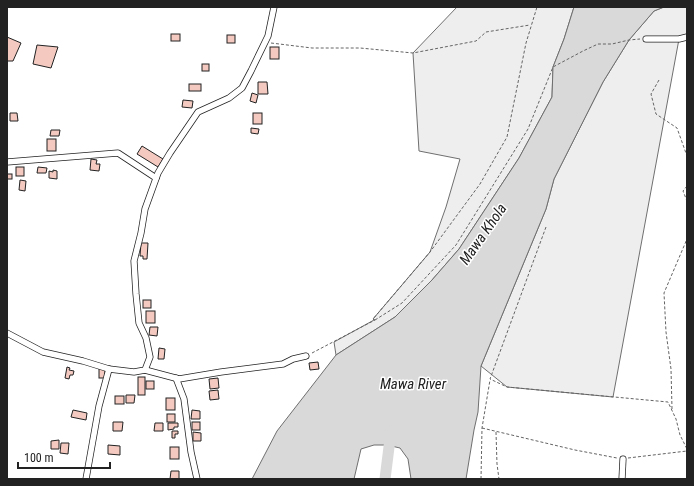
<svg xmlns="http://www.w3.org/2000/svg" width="694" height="486" font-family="'Roboto Condensed',sans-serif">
  <rect width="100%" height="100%" fill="#fff"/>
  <g fill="#eee" stroke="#6f6f6f">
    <path d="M457,7H574L564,39L553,67L552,97L519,158L459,249L432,280L395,317L336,355L334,342L374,320L373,319L430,252L446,207L460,159L419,151L413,53Z"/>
    <path d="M664,7H687V36L679,39L613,397L507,387L481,366L546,209L554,179L603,82L629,40L654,11Z"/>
  </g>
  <path fill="#d9d9d9" stroke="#6f6f6f" d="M574,7H664L654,11L629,40L603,82L554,179L546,209L481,366L478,412L474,430L466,479H411L408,459L400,448L387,445H374L361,449L354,479H252L277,431L336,355L395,317L432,280L459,249L519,158L552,97L553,67L564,39Z"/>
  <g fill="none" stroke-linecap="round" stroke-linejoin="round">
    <path stroke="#d9d9d9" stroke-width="11" d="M385,479L391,431"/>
  </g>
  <g fill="#f3c9c0" stroke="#222">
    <rect x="171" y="34" width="9" height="7"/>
    <rect x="227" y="35" width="8" height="8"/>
    <path d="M7,37L21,43L13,61H7Z"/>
    <path d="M37,45L58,47L51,68L33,64Z"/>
    <rect x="270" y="47" width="9" height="12"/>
    <rect x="202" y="64" width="7" height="7"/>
    <path d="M258,82H267L268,94H258Z"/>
    <rect x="189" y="84" width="12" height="7"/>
    <path d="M252,93L258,95L256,103L250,101Z"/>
    <path d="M183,100L193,101L192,108L182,107Z"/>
    <path d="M10,113H17L18,121H10Z"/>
    <rect x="253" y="113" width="9" height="11"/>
    <path d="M251,128L259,129L258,134L251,133Z"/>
    <path d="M51,130H60L59,136H50Z"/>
    <rect x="47" y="139" width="9" height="12"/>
    <path d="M142,146L163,159L158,167L137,154Z"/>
    <path d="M91,159L97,160L96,164H100L99,171L90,170Z"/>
    <rect x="16" y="167" width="8" height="9"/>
    <path d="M38,167L47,168L46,173H37Z"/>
    <path d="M53,170L57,171V179L49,178V171L53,172Z"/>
    <rect x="7" y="174" width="5" height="5"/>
    <path d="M20,180L26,181L25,191L19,190Z"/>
    <path d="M141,243H148L147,259H143V256H140Z"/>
    <rect x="143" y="300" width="8" height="8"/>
    <rect x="146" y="311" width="9" height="12"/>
    <path d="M150,327H158L157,336L149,335Z"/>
    <path d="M159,348L165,349L164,359H158Z"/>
    <path d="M318,362L319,369L310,370L309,363Z"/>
    <path d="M67,367L70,368L69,370L74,371L73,375H70L69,379L65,378Z"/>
    <rect x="99" y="368" width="6" height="10"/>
    <rect x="138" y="377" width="7" height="18"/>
    <path d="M218,378L219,388L210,389L209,379Z"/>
    <rect x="146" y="381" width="8" height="8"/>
    <path d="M218,390L219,399L210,400L209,391Z"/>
    <path d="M126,395H135L134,403H126Z"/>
    <rect x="115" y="396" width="9" height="8"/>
    <rect x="166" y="398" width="9" height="12"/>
    <path d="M73,410L87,413L86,420L71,417Z"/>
    <path d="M192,410L200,411V419H191Z"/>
    <rect x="167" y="414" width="8" height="8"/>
    <path d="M113,422H123L122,431H113Z"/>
    <rect x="192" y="422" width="8" height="8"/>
    <path d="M155,423H163V431H154Z"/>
    <path d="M168,423H178V427H174V429L168,430Z"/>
    <path d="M172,431H178V434H175V438H172Z"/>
    <path d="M193,432L201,433V441H193Z"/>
    <path d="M59,440V449H51V441Z"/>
    <path d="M61,443H69L68,454L60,453Z"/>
    <path d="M108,445L120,446V455L108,454Z"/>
    <rect x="170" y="447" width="9" height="12"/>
    <path d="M171,471H179V479H170Z"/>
  </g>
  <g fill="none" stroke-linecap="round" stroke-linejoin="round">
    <g stroke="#222" stroke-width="7">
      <g id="minor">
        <path d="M646,39H679L687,37"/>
        <path d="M7,162L118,153L156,178"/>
        <path d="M7,333L43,352L83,361L109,369L134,372L145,370L150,357L146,338L139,323L136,294L134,261L141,233L145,209L158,173L170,153L198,112L229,98L242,88L251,71L268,36L274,7"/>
        <path d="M145,370L179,379L221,372L283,364L293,359L306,356"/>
        <path d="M176,378L184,399L191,452L197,479"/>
        <path d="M86,479L99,406L109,369"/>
        <path d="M622,479L623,459"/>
      </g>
    </g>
    <g stroke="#646464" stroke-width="1" stroke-dasharray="3 2" stroke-linecap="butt">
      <path d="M271,43L312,48H360L413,53L476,41L486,32L530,25"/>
      <path d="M659,80L651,94L656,114L677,128L687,156"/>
      <path d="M687,186L683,191L687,201"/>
      <path d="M546,227L490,379L507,387L668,402L676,419L680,435L687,449"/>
      <path d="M375,320L402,303L456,245L528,129L553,67L583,51L598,44H612L629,40L640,39"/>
      <path d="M312,353L375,320L373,319L430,252L480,184L507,137L526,43L537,7"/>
      <path d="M672,409L671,369L666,332L664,293L687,239"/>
      <path d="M482,428L575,450L617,458"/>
      <path d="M496,432L497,464L499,479"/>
      <path d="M628,458L687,451"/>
      <path d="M481,479L482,428L490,380"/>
    </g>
    <use href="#minor" stroke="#fff" stroke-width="5.5"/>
  </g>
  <g text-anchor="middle" stroke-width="3" stroke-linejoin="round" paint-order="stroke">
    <g font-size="15" font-style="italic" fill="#222" stroke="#fff">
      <text transform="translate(483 234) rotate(-55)" y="5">Mawa Khola</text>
      <text x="413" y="389">Mawa River</text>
    </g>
  </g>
  <rect width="694" height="486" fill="none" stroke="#222222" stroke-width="16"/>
  <path d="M18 462v6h92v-6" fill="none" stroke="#222222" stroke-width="2"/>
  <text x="24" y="462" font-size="12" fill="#222222" stroke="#ffffff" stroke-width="3" paint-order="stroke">100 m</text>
</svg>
